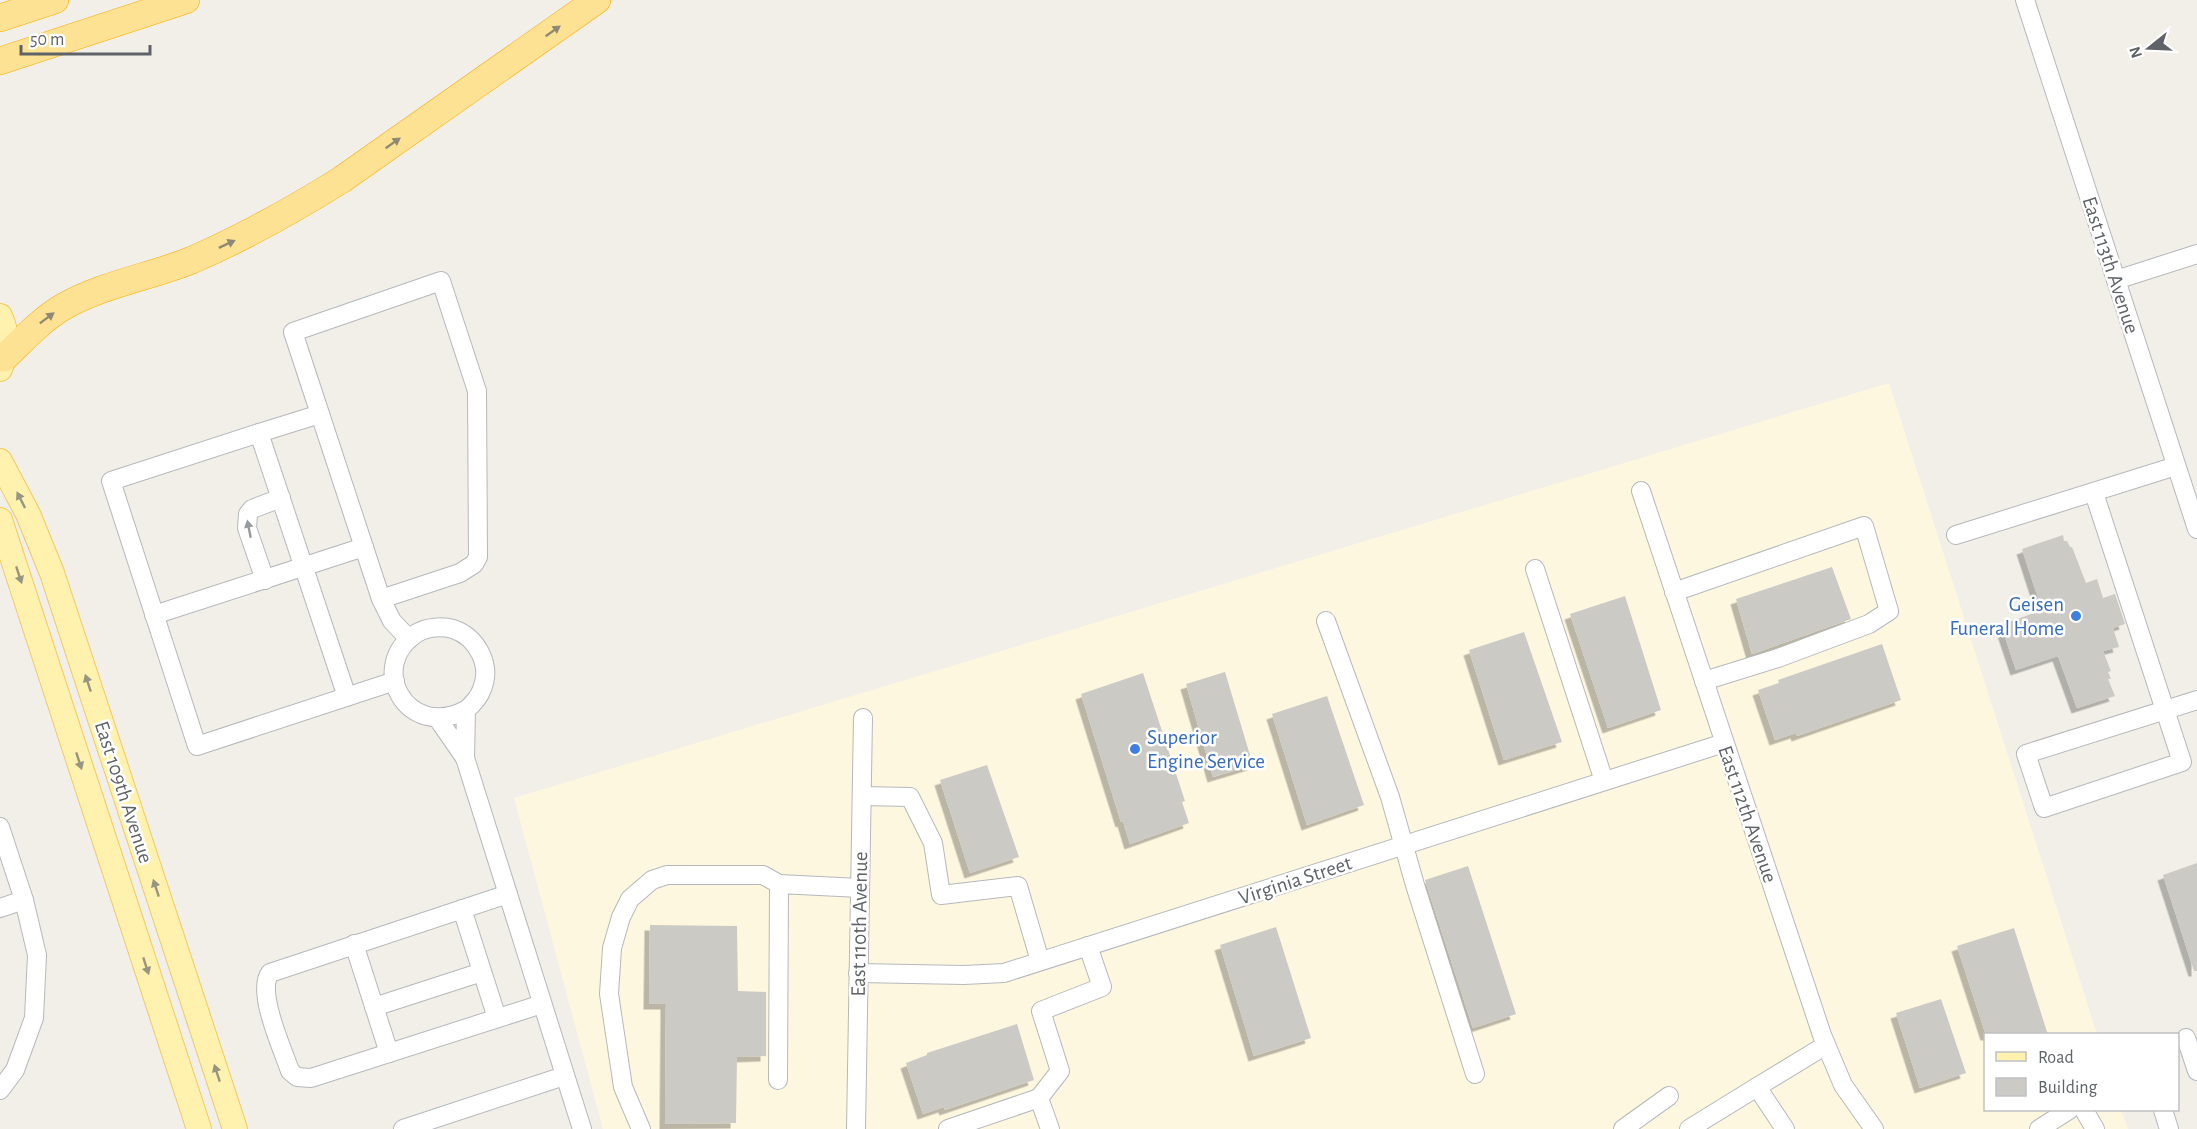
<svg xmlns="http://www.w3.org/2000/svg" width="2197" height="1129" font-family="'Alegreya Sans',sans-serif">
  <defs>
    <filter id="shadow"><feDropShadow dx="-5.5" dy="5.5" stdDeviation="0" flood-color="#0004"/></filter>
  </defs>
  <rect width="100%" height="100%" fill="#f1efe8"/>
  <path fill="#fef7e0" d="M1889,383L2097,1034H1986V1110H2121L2128,1129H603L514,798Z"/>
  <g fill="#cccac5" filter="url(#shadow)">
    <path d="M2063,535L2064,541H2067L2070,547H2072L2086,583L2097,579L2103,598L2115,594L2125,624L2113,628L2119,647L2103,651L2111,671L2108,672L2111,679H2108L2115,696L2077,708L2058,656L2016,670L2001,625L2042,610L2022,549Z"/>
    <path d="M1832,567L1851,619L1752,654L1736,599Z"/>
    <path d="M1625,596L1661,710L1608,728L1570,614Z"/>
    <path d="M1524,632L1562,742L1504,760L1469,650Z"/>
    <path d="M1882,644L1901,700L1797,736L1796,733L1775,740L1758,690L1779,683L1778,680Z"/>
    <path d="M1225,672L1253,765L1213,777L1186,684Z"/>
    <path d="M1143,673L1185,801L1182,802L1189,823L1130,844L1123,821L1121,822L1081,694Z"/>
    <path d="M1327,696L1364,805L1307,825L1272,714Z"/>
    <path d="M987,765L1019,857L970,873L940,780Z"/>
    <path d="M2197,863V971H2194L2163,875Z"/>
    <path d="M1468,866L1516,1014L1473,1028L1425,880Z"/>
    <path d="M650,925L737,926L738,991L766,992V1056L737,1057L736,1123L665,1124L666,1004H649Z"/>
    <path d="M1276,927L1311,1038L1254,1056L1220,945Z"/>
    <path d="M2014,928L2048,1035H1986L1957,946Z"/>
    <path d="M1941,999L1966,1073L1920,1088L1896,1013Z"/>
    <path d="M1017,1024L1034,1080L945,1110L944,1107L923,1114L906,1063L927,1055V1053Z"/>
  </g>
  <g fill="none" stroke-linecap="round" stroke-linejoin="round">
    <g stroke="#b5b8bc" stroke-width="20">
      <g id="minor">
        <path d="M2025,0L2197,529"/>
        <path d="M2116,280L2197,254"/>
        <path d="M259,433L320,414"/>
        <path d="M1641,491L1822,1035L1843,1085L1874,1129"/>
        <path d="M2094,493L2182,762L2044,808L2026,754L2197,700"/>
        <path d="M1956,535L2176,466"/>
        <path d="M1535,569L1604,781"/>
        <path d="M265,580L247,528L248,514L252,509L281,498"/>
        <path d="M1674,592L1864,526L1889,611L1869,624L1778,658L1704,681"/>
        <path d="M381,599L460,573L474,564L478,557L477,391L441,281L293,332L381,599L392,621L409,639"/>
        <path d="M154,615L364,547"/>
        <path d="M1326,621L1390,797L1415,885L1475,1074"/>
        <path d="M347,697L259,433L111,481L197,746L395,681"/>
        <path d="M438,719L465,758L466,710C473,704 479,698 482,689C492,665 477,637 453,629C442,626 427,627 417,633C366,665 406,741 466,710"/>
        <path d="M465,758L582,1129"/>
        <path d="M862,796L910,797L933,843L941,895L1018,886L1040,961"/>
        <path d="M0,827L24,900L37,955L34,1018L15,1070L0,1090"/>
        <path d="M508,894L270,973C256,992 283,1050 290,1071L297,1077L311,1078L542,1004"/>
        <path d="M0,908L24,900"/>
        <path d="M462,909L497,1018"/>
        <path d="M354,944L389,1053"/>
        <path d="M858,973L964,975L1004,973L1724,743"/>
        <path d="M374,1007L482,972"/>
        <path d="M2186,1038L2197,1071"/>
        <path d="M778,1080L779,884L860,888"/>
        <path d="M1757,1087L1826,1045"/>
        <path d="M1039,1098L1060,1071L1041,1011L1102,987L1088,946"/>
        <path d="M2084,1110L2095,1129"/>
        <path d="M2163,1110L2169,1129"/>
        <path d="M403,1129L564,1076"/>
        <path d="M641,1129L623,1087L609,994L612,948L621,917L630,899L652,880L667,875H763L779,884"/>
        <path d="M856,1129L863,718"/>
        <path d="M948,1129L1039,1098L1050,1129"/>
        <path d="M1623,1129L1669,1096"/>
        <path d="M1689,1129L1757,1087L1785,1129"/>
        <path d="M2039,1129L2069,1110"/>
      </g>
    </g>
    <g stroke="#f2c960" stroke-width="26">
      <g id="major">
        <path d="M0,316C8,333 8,352 0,369"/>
        <path d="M0,461L28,514L52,573L235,1129"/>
        <path d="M0,520L199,1129"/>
      </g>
    </g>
    <g stroke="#f9ab00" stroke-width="28">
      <g id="highway">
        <path d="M0,18L55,0"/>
        <path d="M0,61L186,0"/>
        <path d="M4,358C23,340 41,320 63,307C103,284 150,277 192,260C245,237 293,210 341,180L597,0"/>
      </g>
    </g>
    <use href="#minor" stroke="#fff" stroke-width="18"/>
    <use href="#major" stroke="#fff2af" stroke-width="24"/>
    <use href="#highway" stroke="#fde293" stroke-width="27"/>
  </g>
  <defs><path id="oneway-solid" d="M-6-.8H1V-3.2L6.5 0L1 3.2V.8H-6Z" transform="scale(1.5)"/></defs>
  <g fill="#8e8975">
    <use href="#oneway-solid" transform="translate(553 31) rotate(-35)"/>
    <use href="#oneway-solid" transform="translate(393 143) rotate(-35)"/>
    <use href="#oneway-solid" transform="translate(227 244) rotate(-25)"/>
    <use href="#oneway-solid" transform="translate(47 318) rotate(-37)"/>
  </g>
  <g fill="#979581">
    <use href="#oneway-solid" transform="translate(21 500) rotate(-117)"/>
    <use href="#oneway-solid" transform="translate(19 575) rotate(72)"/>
    <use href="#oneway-solid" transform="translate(88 683) rotate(-108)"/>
    <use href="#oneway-solid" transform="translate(79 761) rotate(72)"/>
    <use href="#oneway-solid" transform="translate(156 888) rotate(-108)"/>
    <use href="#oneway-solid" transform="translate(146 966) rotate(72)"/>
    <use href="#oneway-solid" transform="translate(217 1073) rotate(-108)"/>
  </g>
  <use fill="#979a9d" href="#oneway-solid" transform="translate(249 529) rotate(-101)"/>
  <g fill="#3f7fe0" stroke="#fff" stroke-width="2">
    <circle cx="2076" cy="616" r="6"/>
    <circle cx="1135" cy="749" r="6"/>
  </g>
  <g text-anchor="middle" stroke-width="5" stroke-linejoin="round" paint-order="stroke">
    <g font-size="21" fill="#5f6368" stroke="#fff">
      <text transform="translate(2111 265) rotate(72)" y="7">East 113th Avenue</text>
      <text transform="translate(124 792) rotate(72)" y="7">East 109th Avenue</text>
      <text transform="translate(1748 814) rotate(71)" y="7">East 112th Avenue</text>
      <text transform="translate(1295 880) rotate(-18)" y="7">Virginia Street</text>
      <text transform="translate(859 924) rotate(-89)" y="7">East 110th Avenue</text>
    </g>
    <g font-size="21" fill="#366cbe" stroke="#fff" text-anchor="end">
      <text x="2064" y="611">Geisen<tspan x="2064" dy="24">Funeral Home</tspan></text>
      <text x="1147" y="744" text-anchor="start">Superior<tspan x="1147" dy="24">Engine Service</tspan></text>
    </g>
  </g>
  <rect x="1984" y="1033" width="195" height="78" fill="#ffffff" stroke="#bfc1c3" stroke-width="1.5"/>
  <rect x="1996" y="1052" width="30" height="9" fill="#fff2af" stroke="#bfc1c3" stroke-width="1.5"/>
  <text x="2038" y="1063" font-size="18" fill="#5f6368">Road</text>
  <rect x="1996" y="1078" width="30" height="18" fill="#cccac5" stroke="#bfc1c3" stroke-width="1.5"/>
  <text x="2038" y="1093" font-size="18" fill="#5f6368">Building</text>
  <g transform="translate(2149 48) rotate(252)" stroke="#ffffff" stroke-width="4.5" paint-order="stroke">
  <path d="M0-4.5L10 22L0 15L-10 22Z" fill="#5f6368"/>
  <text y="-9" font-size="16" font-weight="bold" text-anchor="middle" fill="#5f6368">N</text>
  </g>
  <path d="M21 45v9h129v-9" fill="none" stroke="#5f6368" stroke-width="3"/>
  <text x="30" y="45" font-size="18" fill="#5f6368" stroke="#ffffff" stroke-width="4.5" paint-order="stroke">50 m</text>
</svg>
